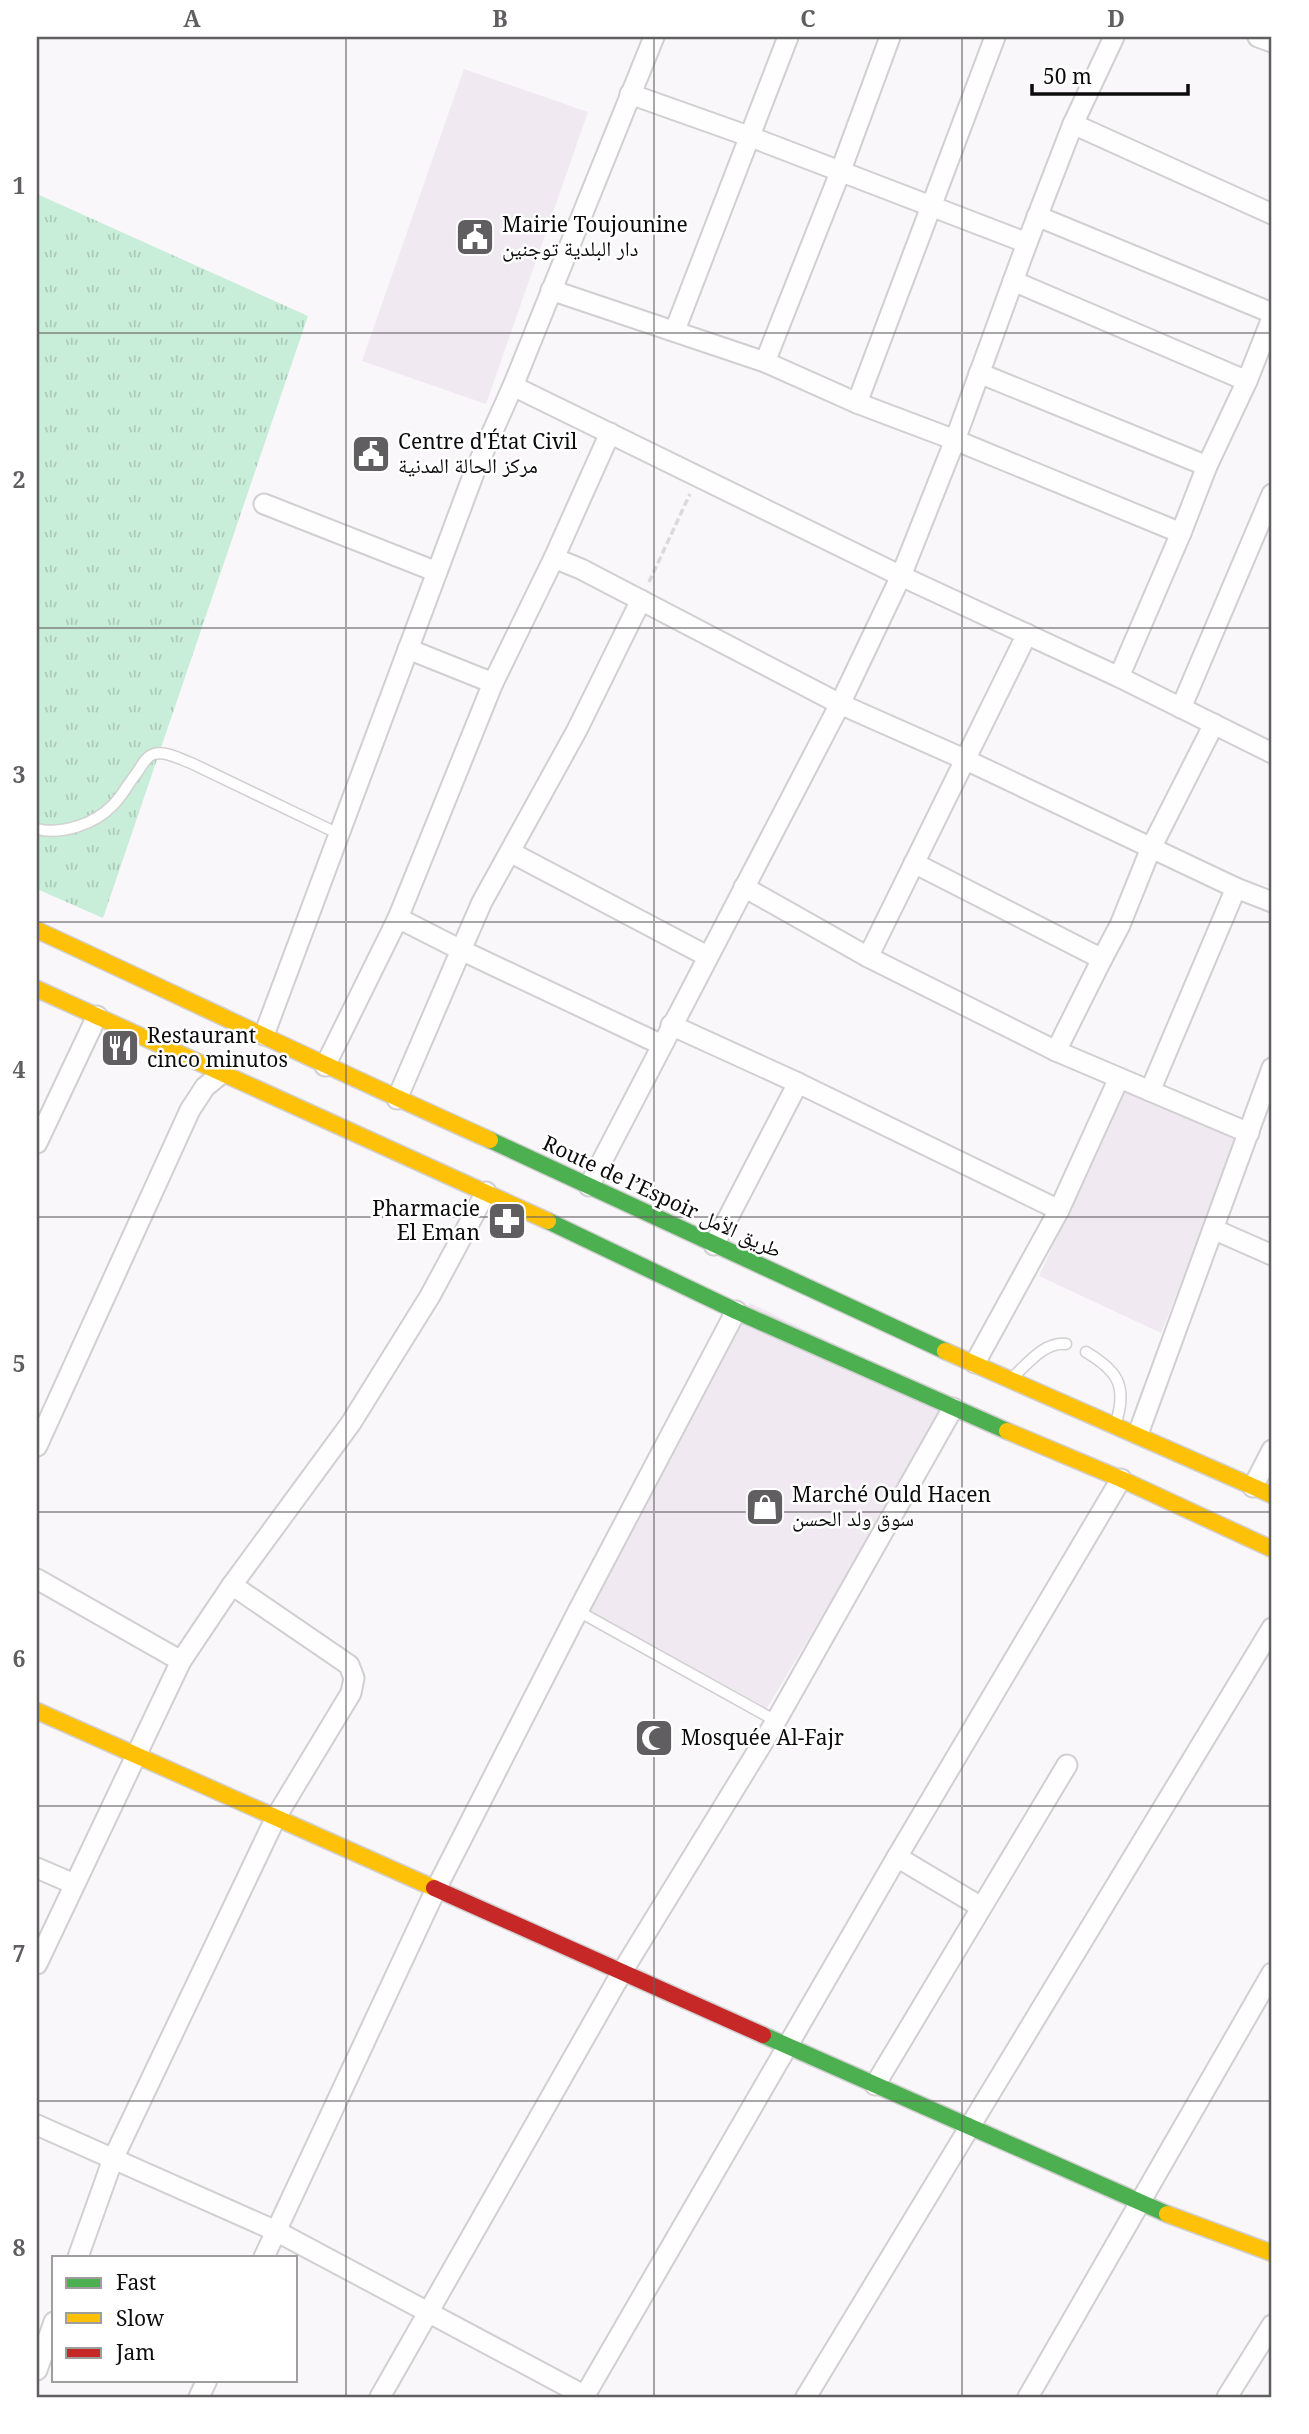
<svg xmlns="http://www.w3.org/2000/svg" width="1309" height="2434" font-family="'Noto Serif','Noto Naskh Arabic',serif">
  <defs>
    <pattern id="grass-tufts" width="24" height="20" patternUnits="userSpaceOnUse" patternTransform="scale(1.75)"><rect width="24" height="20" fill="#c8edd8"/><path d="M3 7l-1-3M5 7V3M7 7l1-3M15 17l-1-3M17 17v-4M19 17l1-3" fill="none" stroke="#abcab8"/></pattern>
  </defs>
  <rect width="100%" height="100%" fill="#f9f7fa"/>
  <g fill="#f0e9f1">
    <path d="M464,69L588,112L486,404L362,361Z"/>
    <path d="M1125,1090L1239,1140L1161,1333L1039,1276Z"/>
    <path d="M750,1303L951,1401L764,1713L588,1613Z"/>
  </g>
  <path fill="url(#grass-tufts)" d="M37,194L308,316L103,918L37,889Z"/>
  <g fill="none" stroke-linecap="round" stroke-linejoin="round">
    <g stroke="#d1cfd1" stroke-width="13">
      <g id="lane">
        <path d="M37,829C62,835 95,824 113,805C122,796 128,784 136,774C141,767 146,756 154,754C166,751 180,759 191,763L339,834"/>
        <path d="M1086,1352C1116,1370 1127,1384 1117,1419"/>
        <path d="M1015,1375C1030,1361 1045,1342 1066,1344"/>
        <path d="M578,1611L776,1721"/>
      </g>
    </g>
    <g stroke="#d1cfd1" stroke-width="23">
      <g id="street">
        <path d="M1258,37L1272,42"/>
        <path d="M630,94L751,137L1027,243"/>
        <path d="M1073,124L1272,214"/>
        <path d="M1037,216L1272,313"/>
        <path d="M1013,281L1247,381"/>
        <path d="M551,290L765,362L857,403L955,440L1181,533"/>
        <path d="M675,330L788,37"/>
        <path d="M765,362L841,170L890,37"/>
        <path d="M979,373L1207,466"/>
        <path d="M513,386L901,576L1119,677L1272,753"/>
        <path d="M857,403L995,37"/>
        <path d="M264,504L437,572"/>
        <path d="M554,558L610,433"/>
        <path d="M641,600L577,730L482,902L461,950L662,1045"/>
        <path d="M408,649L493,683L554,558L581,569L840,704L964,759L1236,888L1272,902"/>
        <path d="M1119,677L1181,533L1207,466L1247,381L1272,318"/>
        <path d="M1181,708L1272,494"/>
        <path d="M510,852L707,956"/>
        <path d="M914,863L1102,959L1056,1051"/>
        <path d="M744,887L868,957L1056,1051L1249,1133"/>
        <path d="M868,957L1027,634"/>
        <path d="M1102,959L1120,925L1151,848L1214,724"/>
        <path d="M671,1025L798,1083L1059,1210"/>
        <path d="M264,1035L474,473L513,386L654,37"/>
        <path d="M325,1066L398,918L493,683"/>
        <path d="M1150,1091L1236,888"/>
        <path d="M397,1099L461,950L398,918"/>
        <path d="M37,1143L97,1016"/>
        <path d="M589,1186L840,704L901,576L955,440L1027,243L1073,124L1114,37"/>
        <path d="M1213,1229L1272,1068"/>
        <path d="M714,1245L798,1083"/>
        <path d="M975,1363L1059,1210L1119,1078"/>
        <path d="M1138,1434L1213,1229L1272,1255"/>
        <path d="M37,1446L190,1110L205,1087L221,1074"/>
        <path d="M1253,1487L1272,1450"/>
        <path d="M37,1579L181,1661"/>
        <path d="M897,1857L981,1907"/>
        <path d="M37,1868L74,1884"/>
        <path d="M37,1964L181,1661L232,1585L351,1423L430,1296L486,1192"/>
        <path d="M875,2085L1067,1765"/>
        <path d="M37,2125L276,2231L587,2397"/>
        <path d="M78,2257L113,2159L276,1817L351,1693L354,1678L349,1665L232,1585"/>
        <path d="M264,2257L436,1889L578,1611L736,1311"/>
        <path d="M37,2370L54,2322"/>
        <path d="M199,2397L207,2380"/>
        <path d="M380,2397L622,1972L776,1721L953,1408"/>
        <path d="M584,2397L897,1857L1121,1479"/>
        <path d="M806,2397L1272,1628"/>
        <path d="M1028,2397L1272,1973"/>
        <path d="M1227,2397L1272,2325"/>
      </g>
    </g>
    <g stroke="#d1cfd1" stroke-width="19">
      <g id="fast">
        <path d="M490,1140L945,1351"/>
        <path d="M548,1221L736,1311L1007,1431"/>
        <path d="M763,2035L1167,2214"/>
      </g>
    </g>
    <g stroke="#d1cfd1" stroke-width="19">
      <g id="slow">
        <path d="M37,930C188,1000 338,1072 490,1140"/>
        <path d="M37,989L548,1221"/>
        <path d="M945,1351L1272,1495"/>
        <path d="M1007,1431L1121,1479L1272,1549"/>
        <path d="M37,1711L434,1888"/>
        <path d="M1167,2214L1272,2253"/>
      </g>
    </g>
    <g stroke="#d1cfd1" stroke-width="19">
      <path id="jam" d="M434,1888L763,2035"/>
    </g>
    <path stroke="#dbdadb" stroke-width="3.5" stroke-dasharray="7 3.5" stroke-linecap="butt" d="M649,582L690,494"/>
    <use href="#lane" stroke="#fefefe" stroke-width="10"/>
    <use href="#street" stroke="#fefefe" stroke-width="19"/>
    <use href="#fast" stroke="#4caf50" stroke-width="16"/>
    <use href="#slow" stroke="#ffc107" stroke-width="16"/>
    <use href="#jam" stroke="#c62828" stroke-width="16"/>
  </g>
  <path fill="none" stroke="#605e60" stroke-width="2" stroke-opacity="0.55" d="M346,37V2397M654,37V2397M962,37V2397M37,333H1272M37,628H1272M37,922H1272M37,1217H1272M37,1512H1272M37,1806H1272M37,2101H1272"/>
  <defs>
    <g id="civic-square" transform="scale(2.0125)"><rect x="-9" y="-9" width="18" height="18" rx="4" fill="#605e60" stroke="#fff"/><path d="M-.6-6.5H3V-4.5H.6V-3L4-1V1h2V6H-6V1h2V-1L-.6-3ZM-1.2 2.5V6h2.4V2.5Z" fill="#fff"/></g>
    <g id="restaurant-square" transform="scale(2.0125)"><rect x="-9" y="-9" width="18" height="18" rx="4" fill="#605e60" stroke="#fff"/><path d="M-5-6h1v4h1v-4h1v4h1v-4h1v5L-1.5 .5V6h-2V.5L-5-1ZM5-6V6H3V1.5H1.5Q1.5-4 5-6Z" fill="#fff"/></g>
    <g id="pharmacy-square" transform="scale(2.0125)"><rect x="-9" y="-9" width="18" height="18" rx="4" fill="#605e60" stroke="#fff"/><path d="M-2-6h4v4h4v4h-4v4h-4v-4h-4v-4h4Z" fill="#fff"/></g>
    <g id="shop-square" transform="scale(2.0125)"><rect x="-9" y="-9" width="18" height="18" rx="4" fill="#605e60" stroke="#fff"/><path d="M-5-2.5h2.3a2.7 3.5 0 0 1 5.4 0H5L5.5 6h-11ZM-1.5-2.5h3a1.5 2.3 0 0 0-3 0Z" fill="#fff"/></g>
    <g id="mosque-square" transform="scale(2.0125)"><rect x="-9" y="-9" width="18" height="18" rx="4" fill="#605e60" stroke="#fff"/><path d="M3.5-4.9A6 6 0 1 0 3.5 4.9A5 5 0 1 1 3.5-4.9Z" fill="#fff"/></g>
  </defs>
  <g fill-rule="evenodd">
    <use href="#civic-square" x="475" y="237"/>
    <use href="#civic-square" x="371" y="454"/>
    <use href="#restaurant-square" x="120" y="1048"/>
    <use href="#pharmacy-square" x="507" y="1221"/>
    <use href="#shop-square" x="765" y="1507"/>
    <use href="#mosque-square" x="654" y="1738"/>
  </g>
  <g text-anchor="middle" stroke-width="5" stroke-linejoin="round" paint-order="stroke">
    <g font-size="21" fill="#0d0c0d" stroke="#fff" text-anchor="start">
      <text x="502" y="232">Mairie Toujounine<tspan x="502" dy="24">دار البلدية توجنين</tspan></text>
      <text x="398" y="449">Centre d'État Civil<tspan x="398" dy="24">مركز الحالة المدنية</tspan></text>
      <text x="147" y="1043">Restaurant<tspan x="147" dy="24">cinco minutos</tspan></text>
      <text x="480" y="1216" text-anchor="end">Pharmacie<tspan x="480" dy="24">El Eman</tspan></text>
      <text x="792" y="1502">Marché Ould Hacen<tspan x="792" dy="24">سوق ولد الحسن</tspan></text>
      <text x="681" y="1745">Mosquée Al-Fajr</text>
    </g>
    <g font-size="21" fill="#0d0c0d" stroke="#fff">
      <text transform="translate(662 1197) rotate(25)" y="7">Route de l’Espoir طريق الأمل</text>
    </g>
  </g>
  <rect width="1309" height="2434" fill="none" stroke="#ffffff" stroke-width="77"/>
  <rect x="52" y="2256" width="245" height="126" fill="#ffffff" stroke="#9e9e9e" stroke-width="2"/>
  <rect x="66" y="2278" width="35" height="10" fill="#4caf50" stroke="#9e9e9e" stroke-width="2"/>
  <text x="116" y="2290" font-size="21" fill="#0d0c0d">Fast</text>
  <rect x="66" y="2313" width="35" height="10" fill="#ffc107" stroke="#9e9e9e" stroke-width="2"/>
  <text x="116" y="2326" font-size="21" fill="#0d0c0d">Slow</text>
  <rect x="66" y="2348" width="35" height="10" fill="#c62828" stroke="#9e9e9e" stroke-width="2"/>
  <text x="116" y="2360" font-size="21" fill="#0d0c0d">Jam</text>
  <path d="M1032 84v10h156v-10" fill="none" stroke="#0d0c0d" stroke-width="3.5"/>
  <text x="1043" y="84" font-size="21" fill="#0d0c0d" stroke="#ffffff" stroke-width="5" paint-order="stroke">50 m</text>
  <rect x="38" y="38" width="1232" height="2358" fill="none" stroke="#605e60" stroke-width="2.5"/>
  <g font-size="23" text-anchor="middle" font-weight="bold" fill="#605e60">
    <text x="192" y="27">A</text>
    <text x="500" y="27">B</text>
    <text x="808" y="27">C</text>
    <text x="1116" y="27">D</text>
    <text x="19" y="194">1</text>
    <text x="19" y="488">2</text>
    <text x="19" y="783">3</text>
    <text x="19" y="1078">4</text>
    <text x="19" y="1372">5</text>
    <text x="19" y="1667">6</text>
    <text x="19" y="1962">7</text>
    <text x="19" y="2256">8</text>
  </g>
</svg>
